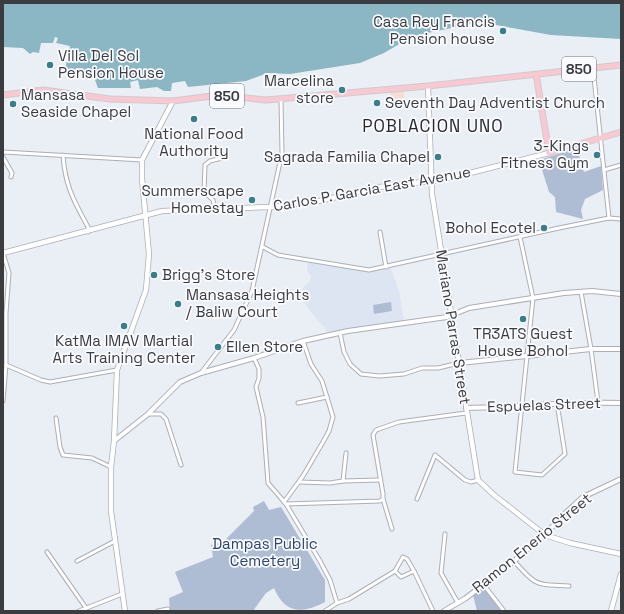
<svg xmlns="http://www.w3.org/2000/svg" width="624" height="614" font-family="'Space Grotesk',sans-serif">
  <rect width="100%" height="100%" fill="#eaeef5"/>
  <path fill="#f6ded4" d="M404,91L405,105L391,106L390,92Z"/>
  <path fill="#dde5f3" d="M308,259L369,271L390,266L399,291L404,322L327,335L325,327L318,321L299,296L305,285L310,282L311,276L307,271Z"/>
  <g fill="#aebcd4">
    <path d="M577,148L584,172L601,166L603,190L585,199L581,210L583,219L556,212L555,197L549,192L539,160Z"/>
    <path d="M391,302L392,311L374,314L373,305Z"/>
    <path d="M264,501L269,510L281,507L325,580V602C302,614 285,614 274,588L266,593L253,611H170L169,598L183,592L175,572L213,557L211,545L224,541L254,511L253,507Z"/>
    <path d="M483,587L502,611H477L473,595Z"/>
  </g>
  <path fill="#8ab7c3" d="M3,3H621V39L551,35L480,22L413,36L384,53L360,63L290,74L268,73L246,81L188,87L185,81L172,83L171,91H164L157,87L140,89L138,80L130,82L131,88H98L94,77L91,78L90,74L77,68L74,72L65,70L70,46L56,43L58,38L55,37L53,43H41L39,53L33,52L30,54L23,48L3,47Z"/>
  <g fill="none" stroke-linecap="round" stroke-linejoin="round">
    <g stroke="#acafb6" stroke-width="5">
      <g id="minor">
        <path d="M593,68L609,218"/>
        <path d="M3,152L142,160"/>
        <path d="M63,155C65,186 74,201 88,227V232"/>
        <path d="M3,157L12,173L11,177"/>
        <path d="M604,170L621,165"/>
        <path d="M215,209L213,200L204,192L205,165L210,161L226,157"/>
        <path d="M380,232L386,267"/>
        <path d="M520,237L533,298L515,472L542,475L565,454L557,403"/>
        <path d="M263,247L278,255L369,270L559,228L609,218L621,219"/>
        <path d="M3,253L9,273L6,313V365L3,401"/>
        <path d="M581,292L591,349L598,402"/>
        <path d="M340,333L344,352L350,364L361,374L379,376L404,374L422,368H438L459,363"/>
        <path d="M254,358L259,369V378L256,387L263,417L268,483L286,504L320,561L330,580L337,603L325,611"/>
        <path d="M6,365L41,380L50,382L117,370"/>
        <path d="M201,373L234,330L252,291L282,153L281,99"/>
        <path d="M298,403L327,397"/>
        <path d="M148,414H161L166,419L181,465"/>
        <path d="M56,418L60,447L63,455L92,458L111,467"/>
        <path d="M346,453L343,481L380,480"/>
        <path d="M299,482L330,483L343,481"/>
        <path d="M383,499L392,529"/>
        <path d="M417,499L435,455L465,480L471,482L478,480"/>
        <path d="M284,502L303,476L323,442L329,431L333,417L322,381L311,364L303,341"/>
        <path d="M286,504L380,501L383,499V494L373,435L376,430L399,422L466,413"/>
        <path d="M445,534L441,573L458,603"/>
        <path d="M47,552L86,608"/>
        <path d="M77,561L115,541"/>
        <path d="M514,561C537,587 535,584 569,586"/>
        <path d="M395,571L403,557L407,559L414,571"/>
        <path d="M483,584L504,611"/>
        <path d="M337,603L349,599L395,571L401,577L414,571L433,611"/>
        <path d="M79,611L122,594"/>
        <path d="M158,611L168,609"/>
      </g>
    </g>
    <g stroke="#acafb6" stroke-width="6">
      <g id="tertiary">
        <path d="M460,363L591,349H621"/>
        <path d="M466,408C518,407 569,401 621,403"/>
        <path d="M114,441L148,414L180,382L201,373L254,358L303,341L348,331L447,317L469,308L564,293L592,291L621,294"/>
        <path d="M444,611L466,598L514,561L545,535L559,519L583,497L621,479"/>
      </g>
    </g>
    <g stroke="#acafb6" stroke-width="6">
      <g id="secondary">
        <path d="M428,86L432,194L478,480L494,495L545,535L570,543L621,554"/>
        <path d="M3,253L162,211L270,207L319,201L379,187L432,181L462,175L549,153"/>
        <path d="M125,611L111,511V467L114,441L117,370L146,290L149,254L142,179V160L173,101"/>
        <path d="M611,611L621,574"/>
      </g>
    </g>
    <g stroke="#cccccd" stroke-width="7">
      <g id="primary">
        <path d="M536,74L549,153L621,132"/>
        <path d="M3,95L43,90L110,99L173,101L220,95L266,100L428,86L621,65"/>
      </g>
    </g>
    <use href="#minor" stroke="#fff" stroke-width="3"/>
    <use href="#tertiary" stroke="#fff" stroke-width="4"/>
    <use href="#secondary" stroke="#fff" stroke-width="4.5"/>
    <use href="#primary" stroke="#fac8d0" stroke-width="5"/>
  </g>
  <g fill="#397f8b" stroke="#f9fbfe" stroke-width="1.5">
    <circle cx="503" cy="31" r="4"/>
    <circle cx="50" cy="65" r="4"/>
    <circle cx="342" cy="90" r="4"/>
    <circle cx="377" cy="103" r="4"/>
    <circle cx="13" cy="104" r="4"/>
    <circle cx="194" cy="119" r="4"/>
    <circle cx="597" cy="155" r="4"/>
    <circle cx="438" cy="157" r="4"/>
    <circle cx="252" cy="200" r="4"/>
    <circle cx="544" cy="228" r="4"/>
    <circle cx="154" cy="275" r="4"/>
    <circle cx="178" cy="304" r="4"/>
    <circle cx="523" cy="319" r="4"/>
    <circle cx="124" cy="326" r="4"/>
    <circle cx="218" cy="347" r="4"/>
  </g>
  <g text-anchor="middle" stroke-width="3.5" stroke-linejoin="round" paint-order="stroke">
    <g fill="#f9fbfe" stroke="#747578" stroke-width="1">
      <rect x="562" y="57" width="34" height="24" rx="3"/>
      <rect x="210" y="84" width="34" height="24" rx="3"/>
    </g>
    <g font-size="14" font-weight="bold" fill="#3b3c3f">
      <text x="579" y="74">850</text>
      <text x="227" y="101">850</text>
    </g>
    <g font-size="15" fill="#3b3c3f" stroke="#f9fbfe" text-anchor="end">
      <text x="495" y="27">Casa Rey Francis<tspan x="495" dy="17">Pension house</tspan></text>
      <text x="58" y="61" text-anchor="start">Villa Del Sol<tspan x="58" dy="17">Pension House</tspan></text>
      <text x="334" y="86">Marcelina<tspan x="334" dy="17">store</tspan></text>
      <text x="21" y="100" text-anchor="start">Mansasa<tspan x="21" dy="17">Seaside Chapel</tspan></text>
      <text x="385" y="108" text-anchor="start">Seventh Day Adventist Church</text>
      <text x="194" y="139" text-anchor="middle">National Food<tspan x="194" dy="17">Authority</tspan></text>
      <text x="589" y="151">3-Kings<tspan x="589" dy="17">Fitness Gym</tspan></text>
      <text x="430" y="162">Sagrada Familia Chapel</text>
      <text x="244" y="196">Summerscape<tspan x="244" dy="17">Homestay</tspan></text>
      <text x="536" y="233">Bohol Ecotel</text>
      <text x="162" y="280" text-anchor="start">Brigg's Store</text>
      <text x="186" y="300" text-anchor="start">Mansasa Heights<tspan x="186" dy="17">/ Baliw Court</tspan></text>
      <text x="523" y="339" text-anchor="middle">TR3ATS Guest<tspan x="523" dy="17">House Bohol</tspan></text>
      <text x="124" y="346" text-anchor="middle">KatMa IMAV Martial<tspan x="124" dy="17">Arts Training Center</tspan></text>
      <text x="226" y="352" text-anchor="start">Ellen Store</text>
    </g>
    <g font-size="15" fill="#3b3c3f" stroke="#f9fbfe">
      <text transform="translate(372 189) rotate(-10)" y="5">Carlos P. Garcia East Avenue</text>
      <text transform="translate(453 327) rotate(81)" y="5">Mariano Parras Street</text>
      <text transform="translate(544 405) rotate(-2)" y="5">Espuelas Street</text>
      <text transform="translate(532 543) rotate(-39)" y="5">Ramon Enerio Street</text>
    </g>
    <g font-size="15" fill="#2c426f" stroke="#f9fbfe">
      <text x="265" y="549">Dampas Public<tspan x="265" dy="17">Cemetery</tspan></text>
    </g>
    <g font-size="17" letter-spacing="1" fill="#27292f" stroke="#f9fbfe">
      <text x="433" y="132">POBLACION UNO</text>
    </g>
  </g>
  <rect width="624" height="614" fill="none" stroke="#3b3c3f" stroke-width="8"/>
</svg>
